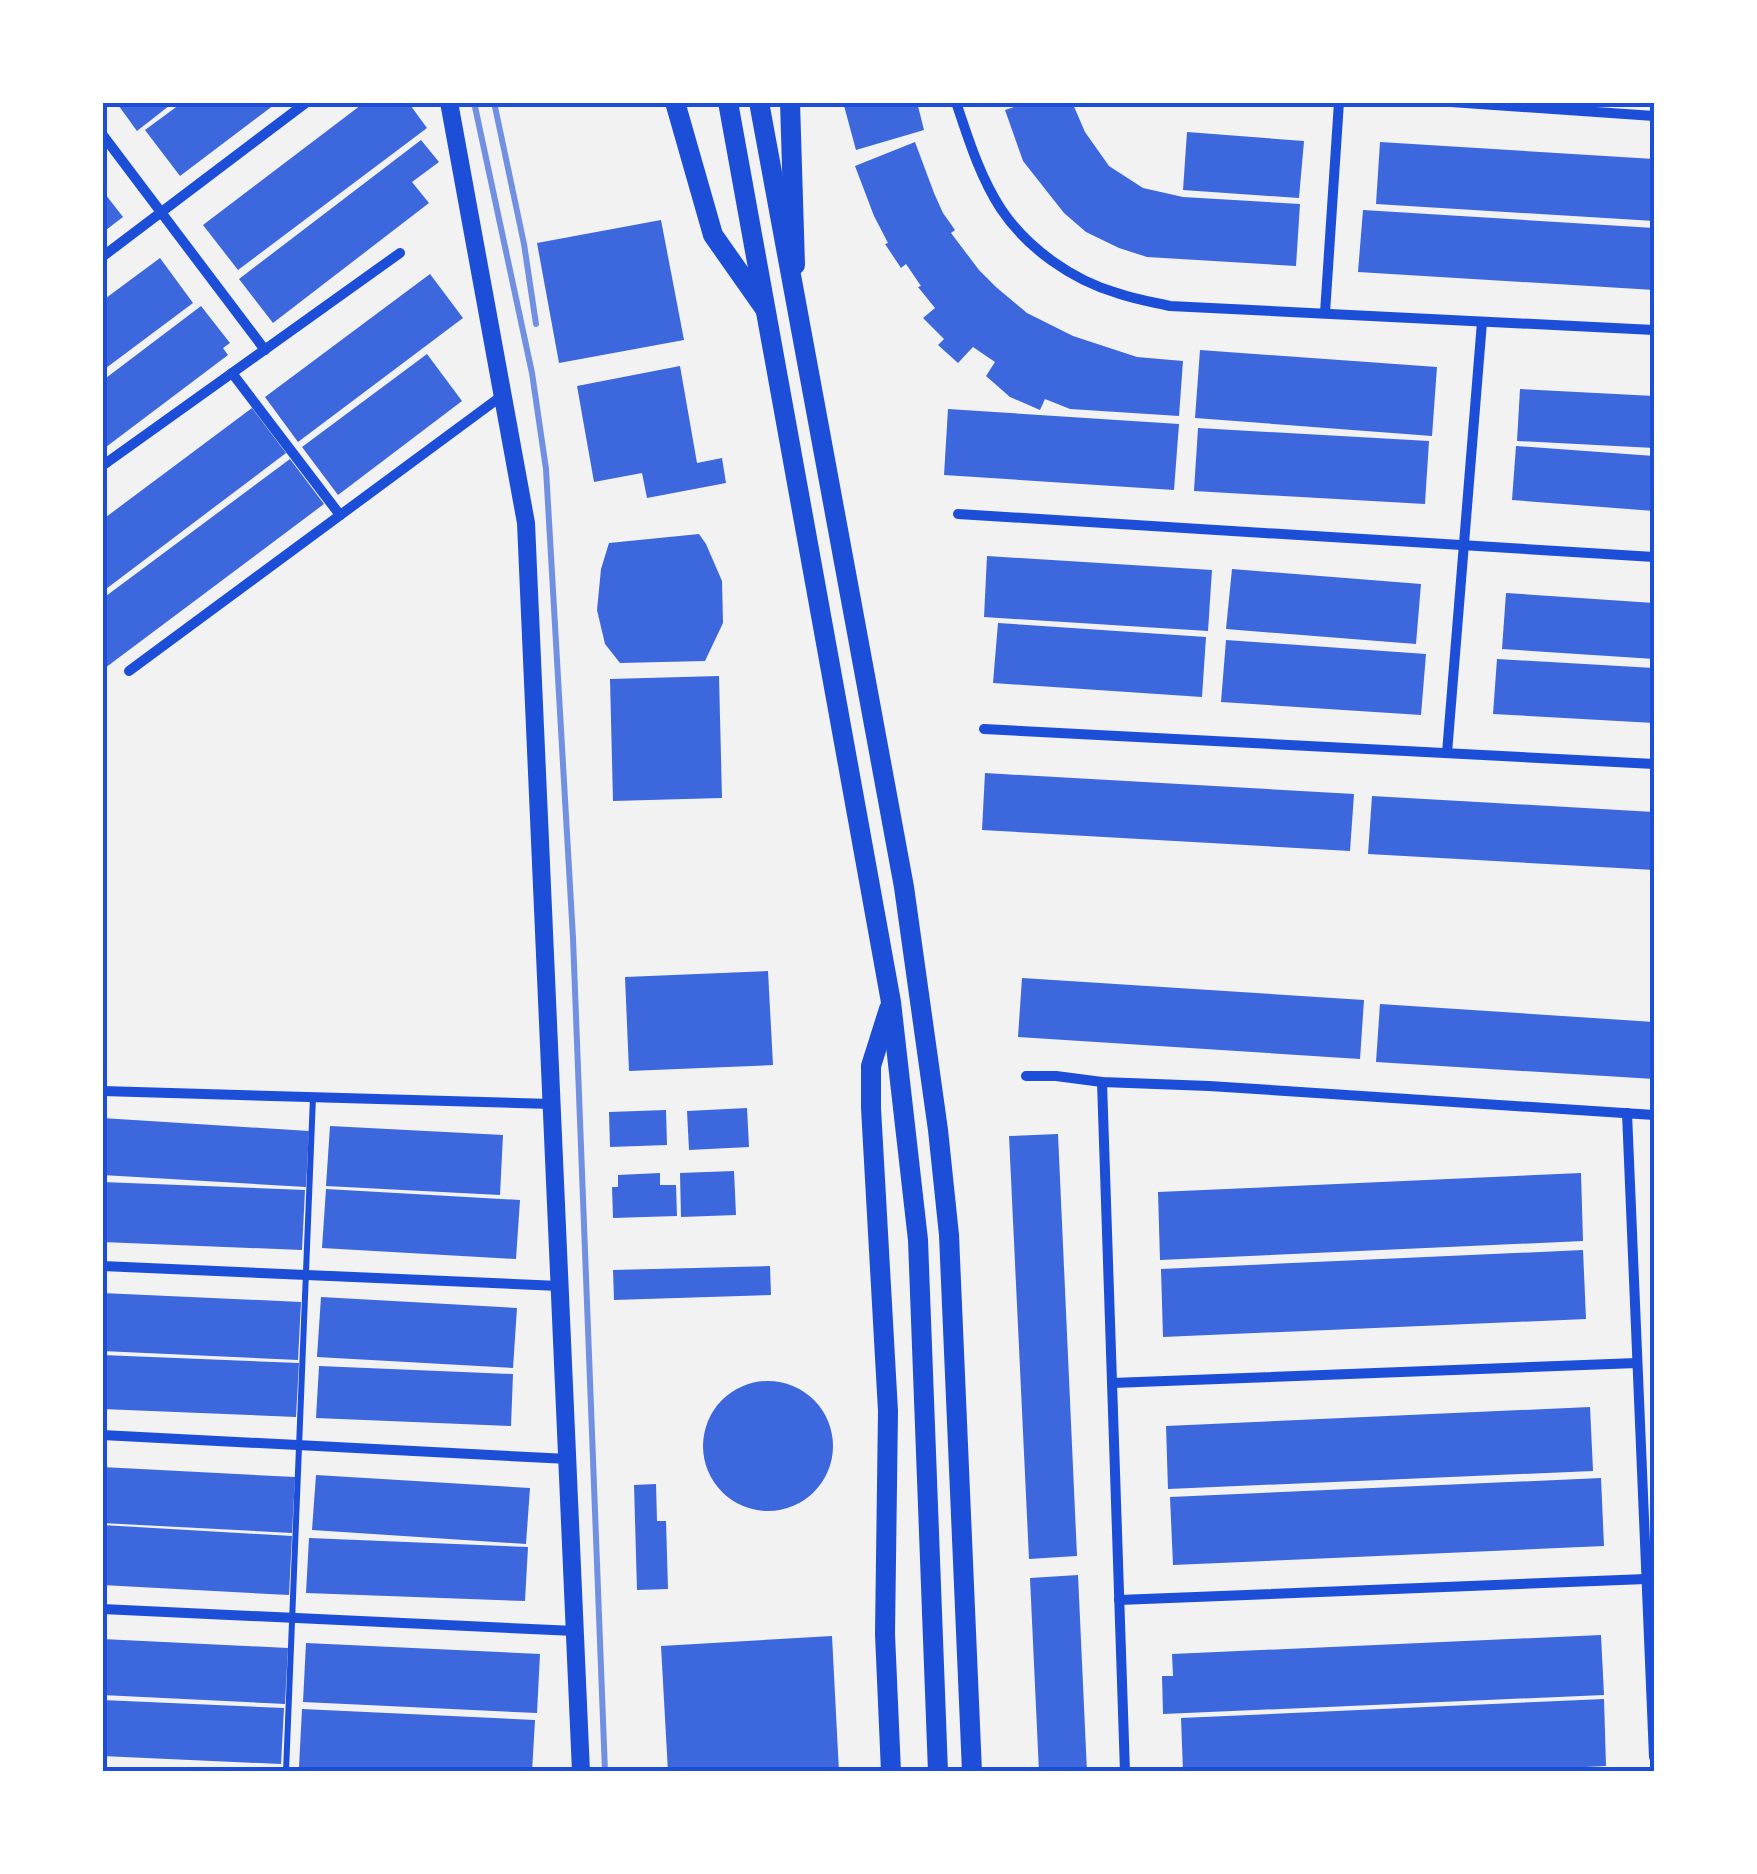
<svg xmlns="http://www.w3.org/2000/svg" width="1757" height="1874" font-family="Rubik,sans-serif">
  <rect width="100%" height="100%" fill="#f2f2f2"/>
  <g fill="#3d67dc">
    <path d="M116,102H174L137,131Z"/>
    <path d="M183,102H278L180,176L145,130Z"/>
    <path d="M365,102H408L427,128L238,270L203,225Z"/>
    <path d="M843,102H917L924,130L856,150Z"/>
    <path d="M1030,102H1072L1085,132L1109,166L1143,188L1183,197L1300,204L1296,266L1147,257L1119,248L1086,232L1064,213L1023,161L1005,110Z"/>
    <path d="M1187,132L1304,141L1299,198L1183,190Z"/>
    <path d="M421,140L439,162L412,182L429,203L273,323L239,279Z"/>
    <path d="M915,142L934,193L943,213L955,230L951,233L979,270L996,287L1027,313L1073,336L1137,357L1183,361L1179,416L1070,409L1045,399L1040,410L1010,397L986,376L995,362L973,347L958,363L938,345L944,339L923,318L935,308L918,287L921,286L906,264L901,268L885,244L888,243L874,216L855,166Z"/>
    <path d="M1380,142L1654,159V221L1376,204Z"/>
    <path d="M102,190L123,217L102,233Z"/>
    <path d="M1363,210L1654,228V290L1358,272Z"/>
    <path d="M661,220L684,340L559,363L537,243Z"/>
    <path d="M160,258L193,303L102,371V301Z"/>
    <path d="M430,274L463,318L298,442L265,397Z"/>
    <path d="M201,306L230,343L223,348L228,355L102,450V381Z"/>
    <path d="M1200,350L1437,367L1432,436L1195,418Z"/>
    <path d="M427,354L462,401L338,495L302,447Z"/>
    <path d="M680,366L697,463L722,458L726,483L647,498L642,473L594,482L577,386Z"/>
    <path d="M1520,389L1654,396V448L1517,441Z"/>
    <path d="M252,408L286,453L102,592V520Z"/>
    <path d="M948,409L1179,424L1174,490L944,475Z"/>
    <path d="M1198,428L1429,441L1425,504L1194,491Z"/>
    <path d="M1516,446L1654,456V511L1512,500Z"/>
    <path d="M290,459L324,504L105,668L102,665V599Z"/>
    <path d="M699,534L706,544L722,581L723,623L705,661L620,663L605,644L597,610L601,569L609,543Z"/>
    <path d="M987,556L1212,570L1208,631L984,617Z"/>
    <path d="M1232,569L1421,584L1416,644L1226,629Z"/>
    <path d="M1506,593L1654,603V659L1502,649Z"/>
    <path d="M998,623L1206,637L1202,697L993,683Z"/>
    <path d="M1226,640L1426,654L1421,715L1221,702Z"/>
    <path d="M1497,659L1654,668V723L1493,714Z"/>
    <path d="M719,676L722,798L613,801L610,679Z"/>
    <path d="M985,773L1354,794L1350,851L982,830Z"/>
    <path d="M1372,796L1654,812V870L1368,854Z"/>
    <path d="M768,971L773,1065L629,1071L625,977Z"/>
    <path d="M1022,978L1364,1000L1360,1059L1018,1037Z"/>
    <path d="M1380,1004L1654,1022V1079L1376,1062Z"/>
    <path d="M747,1108L749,1147L689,1150L687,1111Z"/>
    <path d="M666,1110L667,1145L610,1147L609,1112Z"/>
    <path d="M102,1118L309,1131L306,1187L102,1175Z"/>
    <path d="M330,1126L503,1135L500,1195L326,1186Z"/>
    <path d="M1058,1134L1077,1556L1029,1559L1009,1136Z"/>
    <path d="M734,1171L736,1215L681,1217L680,1173Z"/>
    <path d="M660,1173V1185H676L677,1216L613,1218L612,1187H618V1175Z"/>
    <path d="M1581,1173L1583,1241L1160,1260L1158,1192Z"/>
    <path d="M102,1182L305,1190L302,1250L102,1242Z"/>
    <path d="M326,1189L520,1200L516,1259L322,1248Z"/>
    <path d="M1583,1250L1586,1319L1163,1337L1161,1269Z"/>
    <path d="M770,1266L771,1295L614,1300L613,1270Z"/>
    <path d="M102,1293L301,1302L298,1360L102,1351Z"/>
    <path d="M321,1297L517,1308L513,1368L317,1357Z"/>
    <path d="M102,1355L299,1363L296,1417L102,1409Z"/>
    <path d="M319,1366L513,1374L511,1426L316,1418Z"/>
    <circle cx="768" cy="1446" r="65"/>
    <path d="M1590,1407L1593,1471L1168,1489L1166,1426Z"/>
    <path d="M102,1467L295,1477L292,1533L102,1523Z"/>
    <path d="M316,1475L530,1488L526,1544L312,1530Z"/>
    <path d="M1601,1478L1604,1546L1173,1565L1170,1497Z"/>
    <path d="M656,1484L657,1521H666L668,1589L637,1590L634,1485Z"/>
    <path d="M102,1525L292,1536L289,1595L102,1585Z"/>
    <path d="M309,1538L528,1547L525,1601L306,1593Z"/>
    <path d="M1078,1575L1087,1772H1039L1030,1578Z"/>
    <path d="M1601,1635L1604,1695L1163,1714L1162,1676H1173L1172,1654Z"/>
    <path d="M832,1636L839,1772H668L661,1646Z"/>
    <path d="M102,1639L288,1648L285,1704L102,1695Z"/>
    <path d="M306,1643L540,1654L537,1713L303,1702Z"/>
    <path d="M1604,1699L1606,1766L1482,1772H1183L1181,1718Z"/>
    <path d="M102,1700L284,1708L281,1764L102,1756Z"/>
    <path d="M302,1709L535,1720L532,1772H386L299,1767Z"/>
  </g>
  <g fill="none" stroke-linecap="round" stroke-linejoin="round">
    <path stroke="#1d4ed8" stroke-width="6" d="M286,1772L313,1097"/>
    <g stroke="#1d4ed8" stroke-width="10">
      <path d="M956,102C968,138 980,177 1001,209C1027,248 1072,280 1117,293C1134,299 1152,302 1170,306L1654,330"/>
      <path d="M1451,102L1654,116"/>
      <path d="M102,134L265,350"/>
      <path d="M102,257L307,102"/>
      <path d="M1325,313L1339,102"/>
      <path d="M232,373L340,515"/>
      <path d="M102,466L400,253"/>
      <path d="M958,514L1654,557"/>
      <path d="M129,671L503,395"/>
      <path d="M984,729L1654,764"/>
      <path d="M1447,753L1482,322"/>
      <path d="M1026,1076H1056L1102,1082L1209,1086L1654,1115"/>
      <path d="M1102,1082L1125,1772"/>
      <path d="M102,1091L552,1104"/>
      <path d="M1627,1113L1654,1757"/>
      <path d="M102,1266L559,1286"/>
      <path d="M1112,1383L1637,1363"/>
      <path d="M102,1435L568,1459"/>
      <path d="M1119,1600L1646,1579"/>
      <path d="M102,1609L575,1631"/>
    </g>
    <path stroke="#1d4ed8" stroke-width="18" d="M449,102L526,523L581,1772"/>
    <g stroke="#1d4ed8" stroke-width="20">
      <path d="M675,102L713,235L765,309"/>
      <path d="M790,102L795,265"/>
    </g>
    <g stroke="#1d4ed8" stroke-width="20">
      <path d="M728,102L891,1002L918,1240L938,1772"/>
      <path d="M759,102L904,887L938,1130L949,1235L972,1772"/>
      <path d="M889,1009L871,1066V1108L888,1411L885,1634L891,1772"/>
    </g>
    <g stroke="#7290e2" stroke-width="6">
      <path d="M474,102L532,373L546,469L573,938L605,1772"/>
      <path d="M494,102L524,244L536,324"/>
    </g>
  </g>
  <rect width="1757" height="1874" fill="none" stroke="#ffffff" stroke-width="210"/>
  <rect x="105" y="105" width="1547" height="1664" fill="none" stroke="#1d4ed8" stroke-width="4"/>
</svg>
